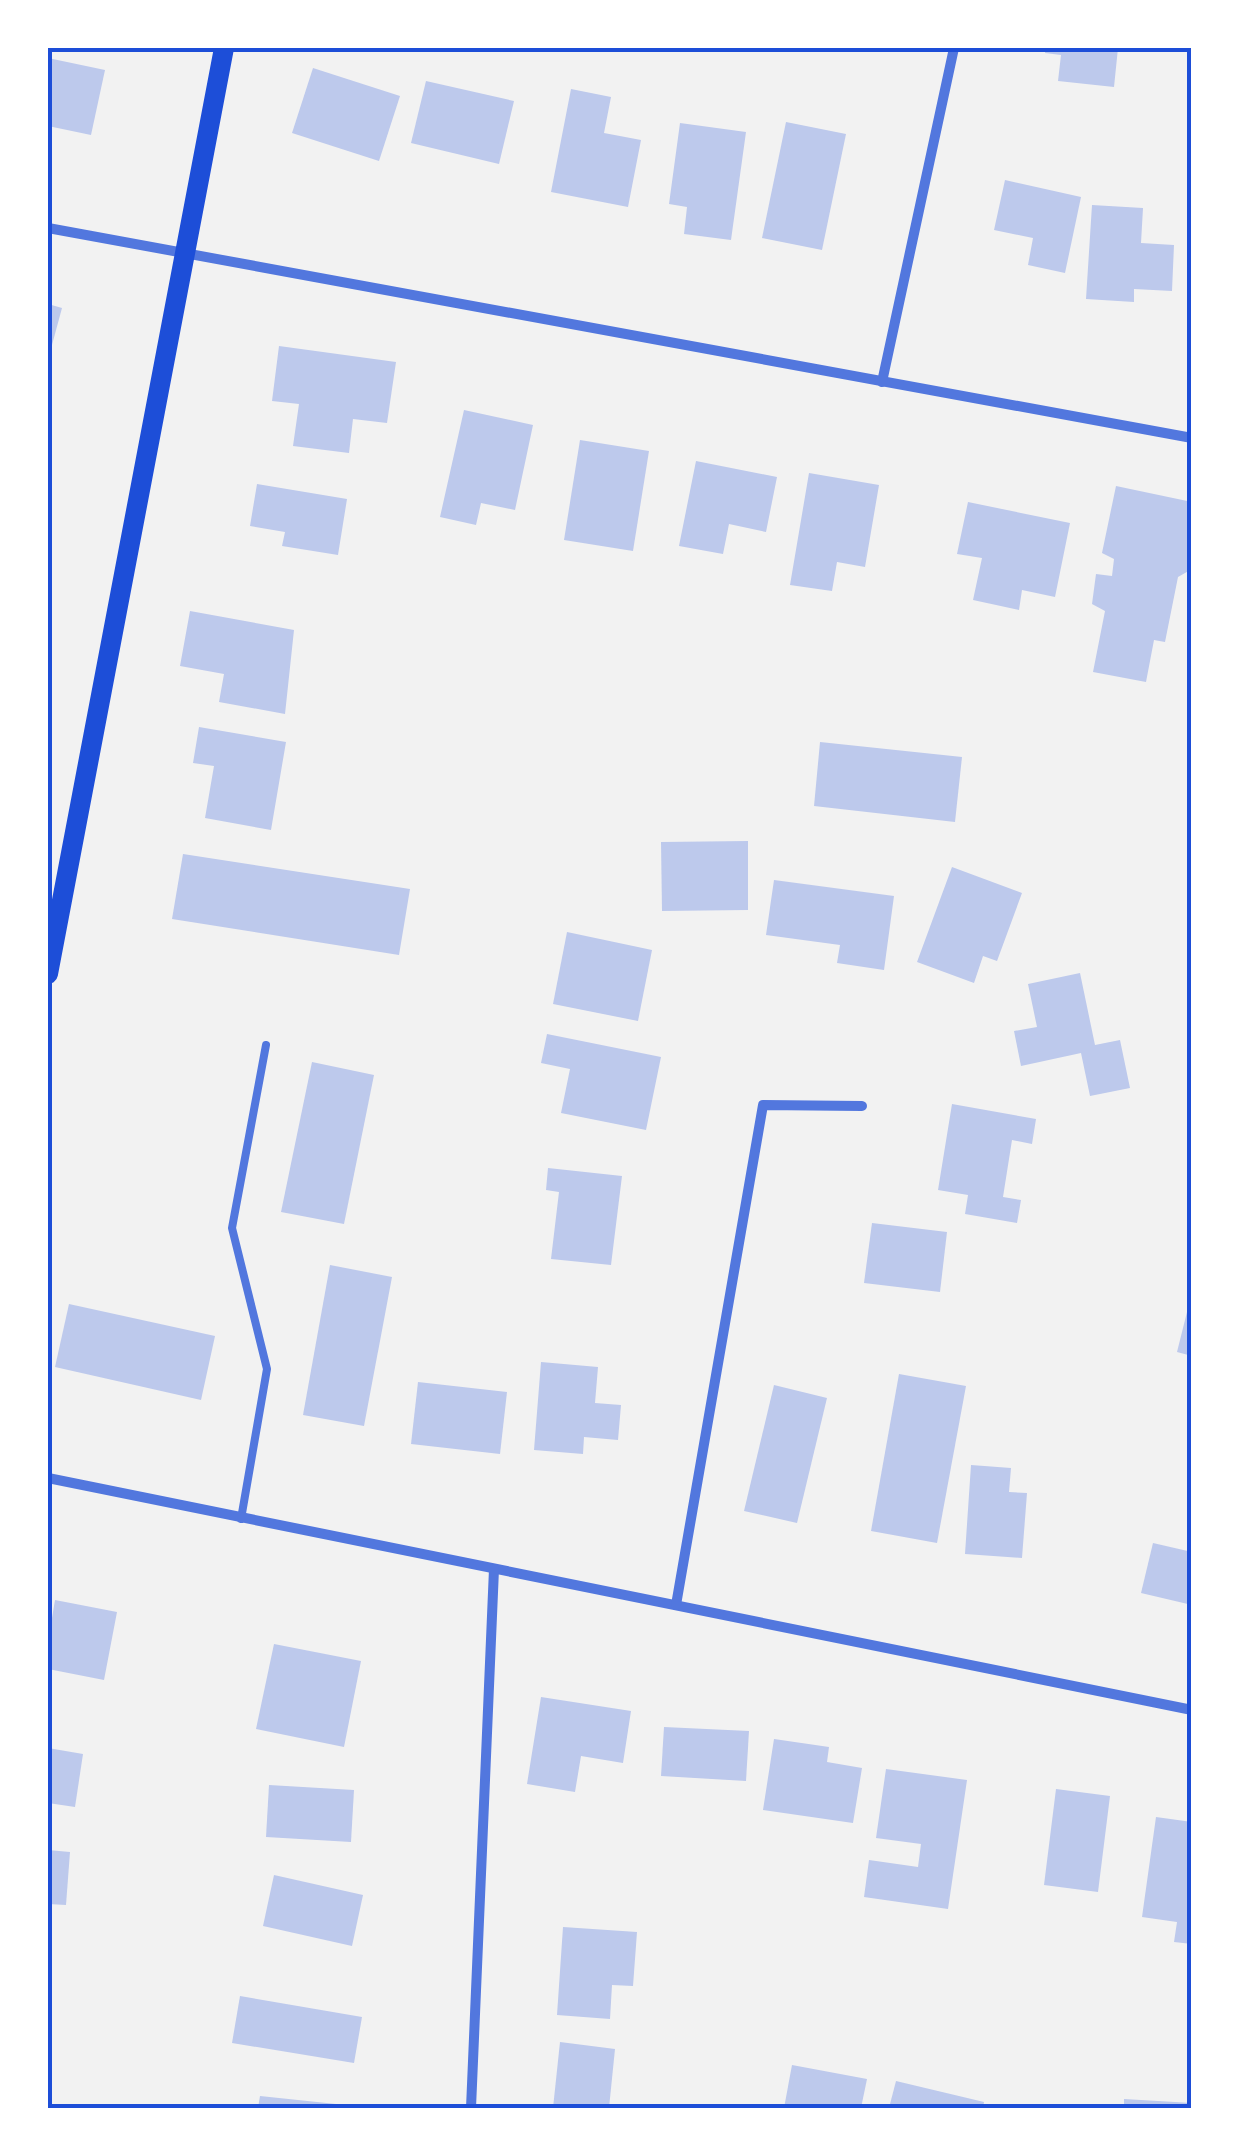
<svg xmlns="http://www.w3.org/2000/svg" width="1239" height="2156" font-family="'Roboto Serif',serif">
  <rect width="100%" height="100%" fill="#f2f2f2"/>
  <g fill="#bdc9ec">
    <path d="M1046,48H1118L1114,87L1058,81L1061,55L1045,53Z"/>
    <path d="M48,58L105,70L91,135L48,126Z"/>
    <path d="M313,68L400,96L379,161L292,133Z"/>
    <path d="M426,81L514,101L499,164L411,143Z"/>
    <path d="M571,89L611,97L604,133L641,140L628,207L551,192Z"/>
    <path d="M786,122L846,134L822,250L762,238Z"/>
    <path d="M680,123L746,132L731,240L684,234L687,207L669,204Z"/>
    <path d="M1005,180L1081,197L1065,273L1028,265L1033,238L994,230Z"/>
    <path d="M1092,205L1143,208L1141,243L1174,245L1172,291L1134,289V302L1086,299Z"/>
    <path d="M48,304L62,308L49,356H48Z"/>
    <path d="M279,346L396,362L387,423L353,419L349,453L293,446L299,404L272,401Z"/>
    <path d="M464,410L533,425L515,510L481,503L476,525L440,517Z"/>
    <path d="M580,440L649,451L633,551L564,540Z"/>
    <path d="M696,461L777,477L766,532L729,524L723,554L679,546Z"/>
    <path d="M809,473L879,485L865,567L837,562L832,591L790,585Z"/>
    <path d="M257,484L347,499L338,555L282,546L285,532L250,526Z"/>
    <path d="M1116,486L1192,502V569L1178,577L1165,642L1154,640L1146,682L1093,672L1105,611L1092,604L1096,574L1112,576L1114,559L1102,553Z"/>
    <path d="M968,502L1070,523L1055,597L1022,590L1019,610L973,600L982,558L957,554Z"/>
    <path d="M190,611L294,630L285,714L219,702L224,674L180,666Z"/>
    <path d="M199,727L286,742L271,830L205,818L214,766L193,763Z"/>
    <path d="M820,742L962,757L955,822L814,806Z"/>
    <path d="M748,841V910L662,911L661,842Z"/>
    <path d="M183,854L410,889L399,955L172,919Z"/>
    <path d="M952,867L1022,893L997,961L983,956L974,983L917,962Z"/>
    <path d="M774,880L894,896L884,970L837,963L840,945L766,935Z"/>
    <path d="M567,932L652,950L638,1021L553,1004Z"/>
    <path d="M1080,973L1095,1045L1120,1040L1130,1088L1090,1096L1081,1053L1021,1066L1014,1031L1037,1027L1028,984Z"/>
    <path d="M547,1034L661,1057L646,1130L561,1113L570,1069L541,1063Z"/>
    <path d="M312,1062L374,1075L344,1224L281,1212Z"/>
    <path d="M952,1104L1036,1119L1032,1144L1012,1140L1003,1197L1021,1200L1017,1223L965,1214L968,1195L938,1190Z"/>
    <path d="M548,1168L622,1176L611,1265L551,1259L559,1192L546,1190Z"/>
    <path d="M872,1223L947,1232L940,1292L864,1283Z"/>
    <path d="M330,1265L392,1277L364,1426L303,1415Z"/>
    <path d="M1190,1300H1192V1356L1177,1352Z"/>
    <path d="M69,1304L215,1336L201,1400L55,1367Z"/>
    <path d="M541,1362L598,1367L595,1403L621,1405L618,1440L584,1437L583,1454L534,1450Z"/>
    <path d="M899,1374L966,1386L937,1543L871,1531Z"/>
    <path d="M418,1382L507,1392L500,1454L411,1444Z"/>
    <path d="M774,1385L827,1398L797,1523L744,1511Z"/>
    <path d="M971,1465L1011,1468L1009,1492L1027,1493L1022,1558L965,1554Z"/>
    <path d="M1153,1543L1192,1552V1605L1141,1593Z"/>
    <path d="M55,1600L117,1612L104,1680L48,1669V1617L52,1618Z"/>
    <path d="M274,1644L361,1661L344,1747L256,1729Z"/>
    <path d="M541,1697L631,1711L623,1763L581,1756L575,1792L527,1784Z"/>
    <path d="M664,1727L749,1731L746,1781L661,1776Z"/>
    <path d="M774,1739L829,1747L827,1762L862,1768L853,1823L763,1810Z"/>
    <path d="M48,1748L83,1754L75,1807L48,1803Z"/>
    <path d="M886,1769L967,1780L948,1909L864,1897L869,1860L918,1867L921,1844L876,1838Z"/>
    <path d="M269,1785L354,1790L351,1842L266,1837Z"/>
    <path d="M1056,1789L1110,1796L1098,1892L1044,1885Z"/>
    <path d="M1156,1817L1192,1822V1944L1174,1942L1177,1922L1142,1917Z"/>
    <path d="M48,1850L70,1852L66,1905L48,1904Z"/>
    <path d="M274,1875L363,1895L352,1946L263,1926Z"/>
    <path d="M563,1927L637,1932L633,1986L612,1985L610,2019L557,2015Z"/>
    <path d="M240,1996L362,2017L354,2063L232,2043Z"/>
    <path d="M560,2042L615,2049L609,2108H553Z"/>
    <path d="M792,2065L867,2079L861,2108H784Z"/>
    <path d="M896,2081L984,2102L983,2108H889Z"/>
    <path d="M260,2096L355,2106V2108H258Z"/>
    <path d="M1124,2099L1192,2103V2108H1124Z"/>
  </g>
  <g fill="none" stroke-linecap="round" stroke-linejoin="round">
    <path stroke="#5277de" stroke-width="8" d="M241,1519L267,1369L232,1228L266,1045"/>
    <g stroke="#5277de" stroke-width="10">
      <path d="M48,228L1192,438"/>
      <path d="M882,382L954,48"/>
      <path d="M48,1478L1192,1710"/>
      <path d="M676,1605L763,1105L862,1106"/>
      <path d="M471,2108L494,1569"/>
    </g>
    <path stroke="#1d4ed8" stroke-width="20" d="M48,974L224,48"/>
  </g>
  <rect width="1239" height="2156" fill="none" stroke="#ffffff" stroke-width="100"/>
  <rect x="50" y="50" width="1139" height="2056" fill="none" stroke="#1d4ed8" stroke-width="4"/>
</svg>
